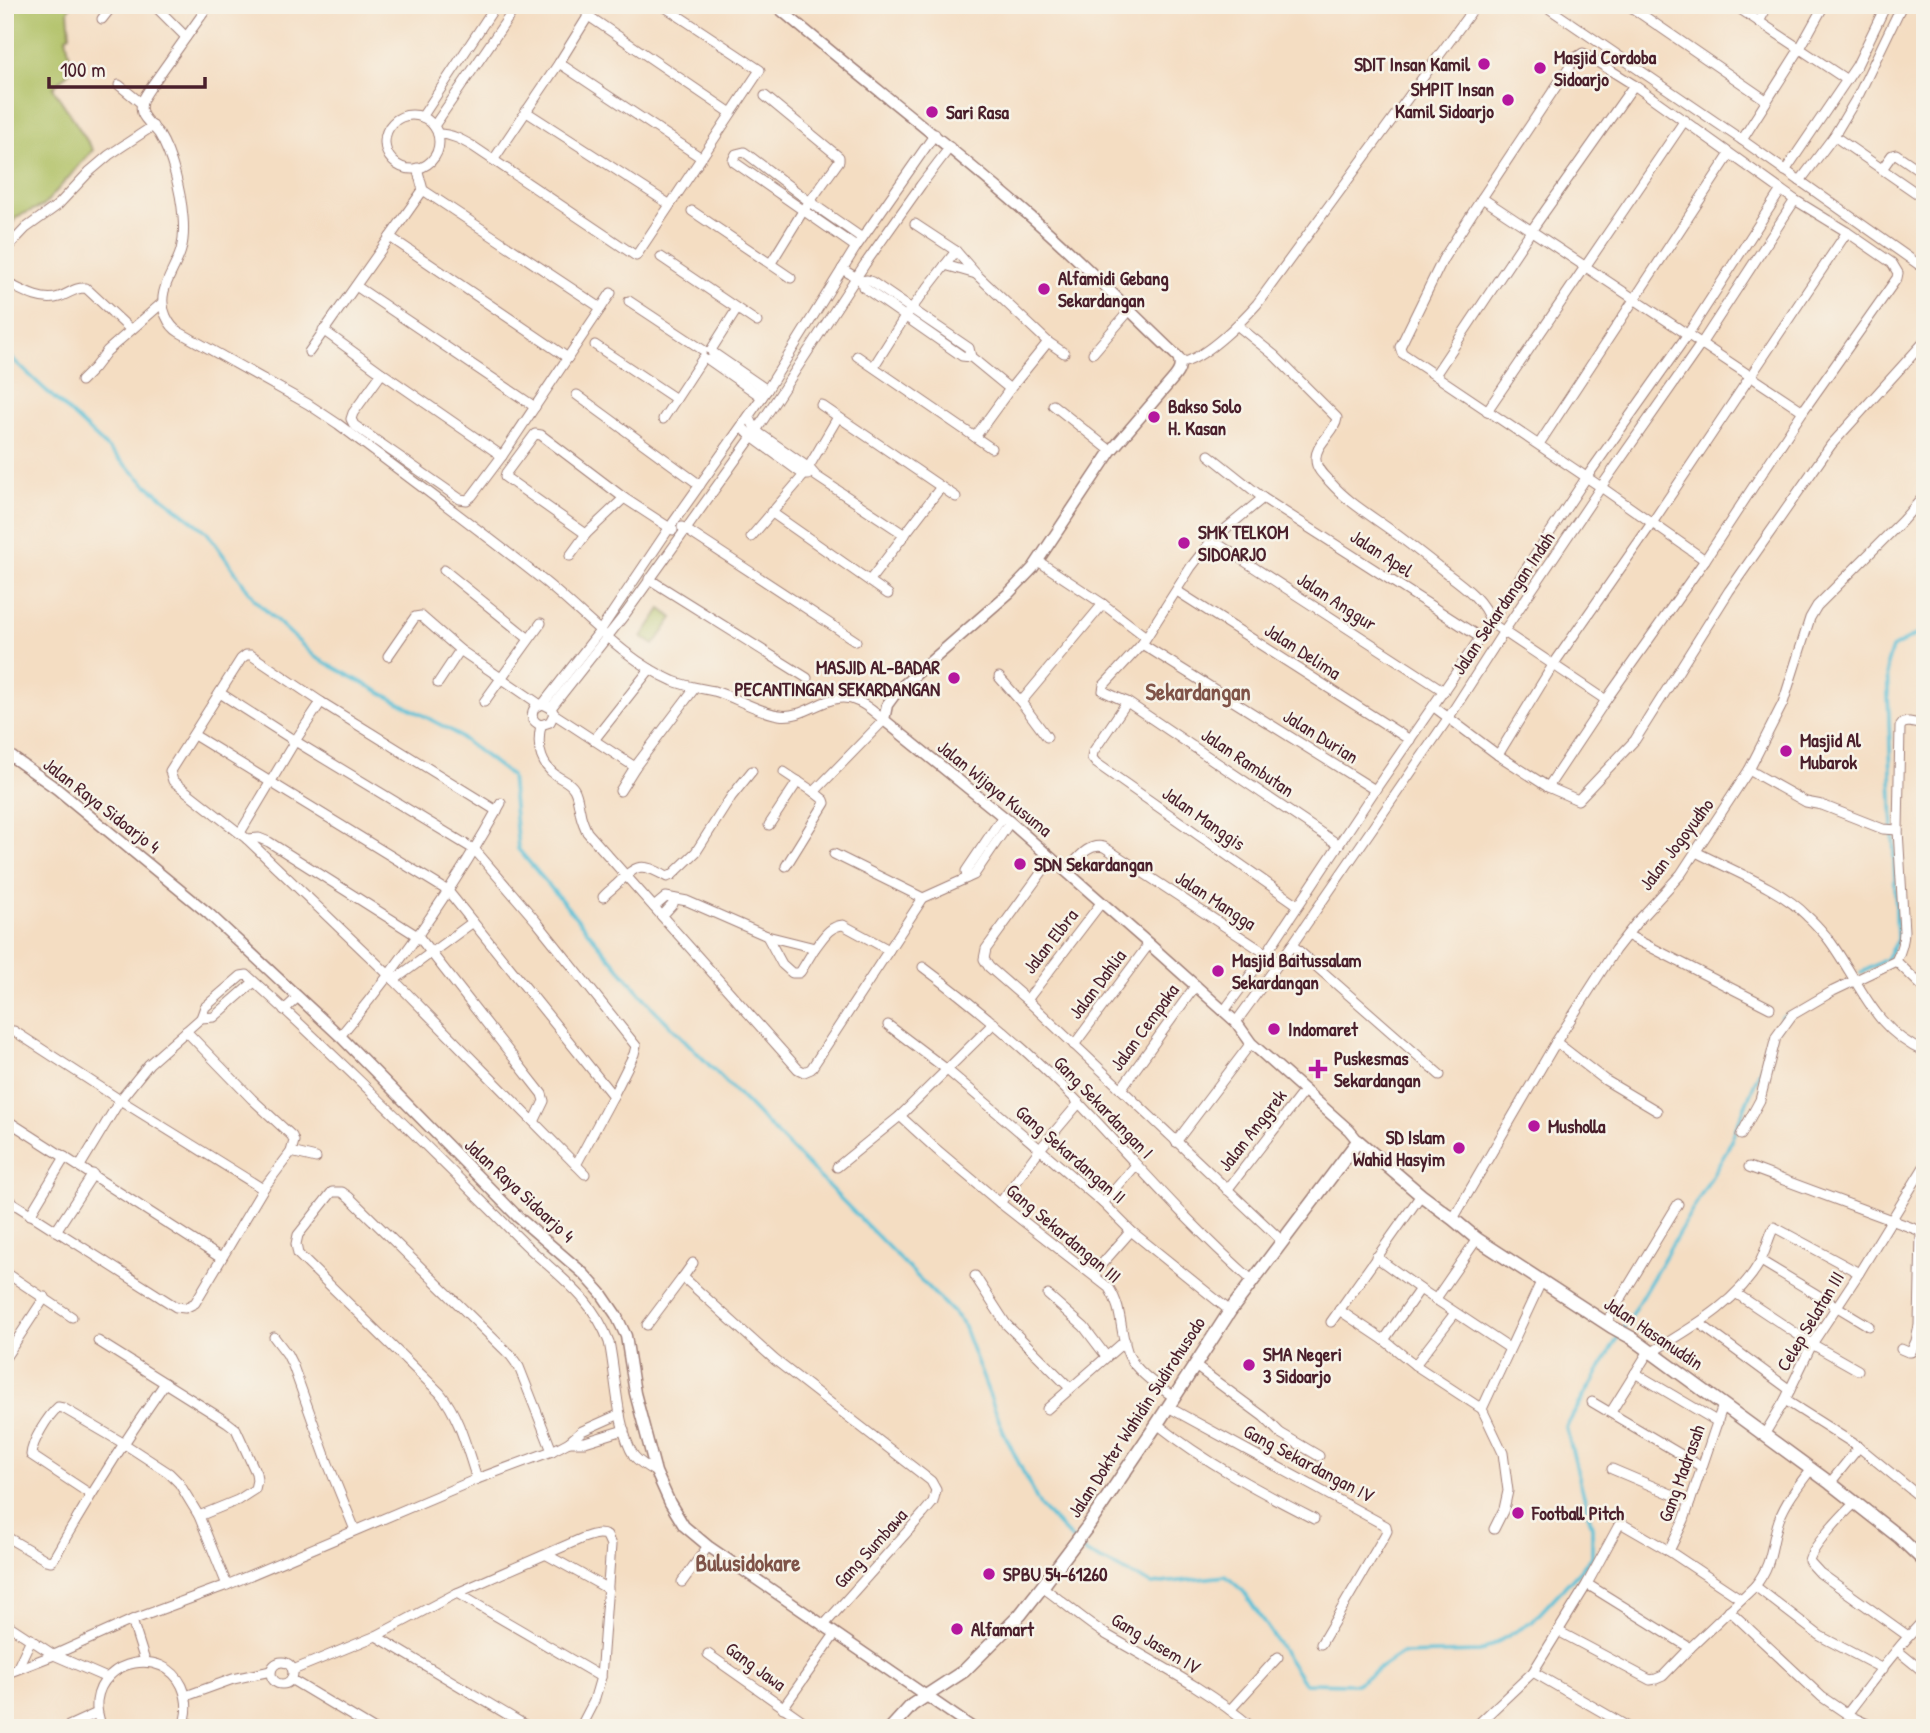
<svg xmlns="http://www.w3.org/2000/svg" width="1930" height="1733" font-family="'Patrick Hand',sans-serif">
  <rect width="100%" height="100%" fill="#f7f3e8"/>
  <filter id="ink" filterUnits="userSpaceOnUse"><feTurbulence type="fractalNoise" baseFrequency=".0143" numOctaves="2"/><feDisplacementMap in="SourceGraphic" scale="14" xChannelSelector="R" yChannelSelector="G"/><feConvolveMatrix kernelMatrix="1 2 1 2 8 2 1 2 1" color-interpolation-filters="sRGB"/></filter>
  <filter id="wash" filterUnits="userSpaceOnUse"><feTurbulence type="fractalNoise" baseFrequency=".00686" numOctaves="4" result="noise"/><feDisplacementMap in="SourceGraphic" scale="28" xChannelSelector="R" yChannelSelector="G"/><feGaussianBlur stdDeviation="1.57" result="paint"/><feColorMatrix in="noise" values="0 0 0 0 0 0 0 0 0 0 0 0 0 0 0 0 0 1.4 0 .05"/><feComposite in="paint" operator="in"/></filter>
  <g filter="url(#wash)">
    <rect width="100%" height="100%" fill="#f4ddc2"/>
    <g fill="#afc063" stroke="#7c7047" stroke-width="2">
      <path d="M5,5H71L68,11L70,35L66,37L72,69L53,88L93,150L43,206L18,216L5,232Z"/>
      <path d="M661,609L673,618L654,645L642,637Z"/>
    </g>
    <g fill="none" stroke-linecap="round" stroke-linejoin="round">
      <g stroke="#5ac0d7" stroke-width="3.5">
        <path d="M5,352L147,485L207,532L256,601L315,657L452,731L511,776L518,849L652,1007L962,1322L1003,1431L1040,1506L1073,1540"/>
        <path d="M1861,973L1886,959L1897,940L1887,664L1892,648L1925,630"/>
        <path d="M1778,1028L1782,1017L1790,1013"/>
        <path d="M1623,1329L1727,1150L1768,1051"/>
        <path d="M1079,1546L1086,1553L1152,1584L1226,1576L1244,1592L1304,1683L1356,1684L1401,1654L1480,1652L1532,1622L1592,1557V1527L1566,1427L1619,1336"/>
      </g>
    </g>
  </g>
  <g filter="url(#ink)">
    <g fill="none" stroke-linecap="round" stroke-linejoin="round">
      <g stroke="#9f7e76" stroke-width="11">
        <g id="minor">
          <path d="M154,5L186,37"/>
          <path d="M209,5L150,88C145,96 139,103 142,113C145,121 154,127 159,134C172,155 181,192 183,217C184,228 184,239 181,250C175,272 155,291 166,316C169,323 172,328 179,332L308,404L338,424C407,476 476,527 544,581C586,615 623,659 673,681C688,687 700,688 714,691C735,697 758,712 779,715C808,720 829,687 859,702C868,706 876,714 884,720L814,792L824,800L825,803L786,866"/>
          <path d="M1544,5L1742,140L1925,269"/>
          <path d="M1628,5L1766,100"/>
          <path d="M1734,5L1847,80"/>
          <path d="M587,15L731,113"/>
          <path d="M102,19L113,5"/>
          <path d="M1759,22L1768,5"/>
          <path d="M559,63L700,157"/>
          <path d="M119,85L141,103"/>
          <path d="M765,96L839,157V161L803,211L771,263"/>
          <path d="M525,111L669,204"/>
          <circle cx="412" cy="142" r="27"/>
          <path d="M422,117L496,5"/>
          <path d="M434,126L517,5"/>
          <path d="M438,134C452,134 462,140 474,147L636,256L760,70L662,5"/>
          <path d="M1834,136L1925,199"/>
          <path d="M1742,140L1799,50L1824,5"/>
          <path d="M494,159L559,63L595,5"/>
          <path d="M417,168L423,190L601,308"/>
          <path d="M1882,169L1892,155L1896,154L1925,174"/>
          <path d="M1785,171L1857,65L1886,5"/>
          <path d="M1800,181L1834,136L1859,94L1902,5"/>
          <path d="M1482,198L1575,58L1583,53L1634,85"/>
          <path d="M692,211L791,278"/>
          <path d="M915,224L956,251L977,275L1048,342L1064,353"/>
          <path d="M390,237L568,358"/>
          <path d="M856,247L734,162L733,160L736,154L744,152L747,154L810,202L862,238"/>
          <path d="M5,250L26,228L58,205L89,172L109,155L153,126"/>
          <path d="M661,257L757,322"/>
          <path d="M945,265L976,274"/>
          <path d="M842,269L862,281L867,280L872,282L969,348L971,357L1010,389"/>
          <path d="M862,281L863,287L962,356L971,357"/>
          <path d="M5,282C21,290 42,303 59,297C69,294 75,287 86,288L131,330"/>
          <path d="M356,286L535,407"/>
          <path d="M629,301L703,350"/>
          <path d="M1238,326L1274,355L1337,418C1335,433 1314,445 1316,460C1316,469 1324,476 1330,482C1346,500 1365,512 1385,526C1406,541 1425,556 1445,572C1464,586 1484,600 1491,623L1606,700"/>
          <path d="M323,330L382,373L502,456"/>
          <path d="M595,345L676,399"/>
          <path d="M711,350L737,309"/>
          <path d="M309,352L423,190"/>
          <path d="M712,352L767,390"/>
          <path d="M1093,353L1129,311"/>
          <path d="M857,356L991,448"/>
          <path d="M1178,357L1185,362C1208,355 1241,322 1257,304L1476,5"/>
          <path d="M709,360L762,397"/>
          <path d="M874,366L905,317L956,251"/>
          <path d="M382,373L353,413L351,419L354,425L460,499L467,500L472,496L502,456L611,293"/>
          <path d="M81,381L94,368L107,351L161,304"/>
          <path d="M577,395L700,485"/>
          <path d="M821,405L956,497"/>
          <path d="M1053,405L1111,451"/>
          <path d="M1487,411L1685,120"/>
          <path d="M749,416L756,431L809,468L816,476L905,535"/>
          <path d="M663,419L703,358"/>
          <path d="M742,427L752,437L804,475H808"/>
          <path d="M975,437L1010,389L1048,342"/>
          <path d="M1539,444L1730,154"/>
          <path d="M1209,455L1263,498L1481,638"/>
          <path d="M1263,498L1212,540L1191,567L1142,644L1104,685L1103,691L1127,702L1339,845"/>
          <path d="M771,512L888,594"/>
          <path d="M682,527L856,641"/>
          <path d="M586,534L505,477L506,473L535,434L541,435L624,498L673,530"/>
          <path d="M751,537L804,475L838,417"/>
          <path d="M1212,540L1444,691"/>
          <path d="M570,556L586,534L624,498"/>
          <path d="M1705,560L1601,487L1402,353L1400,347L1443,259L1482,198L1803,411"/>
          <path d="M1038,561L1103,604L1146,637"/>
          <path d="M444,570L529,639"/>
          <path d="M649,579L807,678"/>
          <path d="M870,580L941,487"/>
          <path d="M1177,591L1410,740"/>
          <path d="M1142,644L1375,790"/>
          <path d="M388,656L415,617L421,616L460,650L539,704"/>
          <path d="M999,677L1021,702L1103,604"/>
          <path d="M438,683L460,650"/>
          <path d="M220,693L295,741L475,850L536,921L636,1046L634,1054L613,1096"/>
          <path d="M484,702L541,623"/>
          <path d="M1021,702L1047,737"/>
          <path d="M1127,702L1093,752L1092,758L1096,763L1298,905"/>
          <path d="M543,704L600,631L670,527L767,390L856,247L935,134"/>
          <path d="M1434,707L1498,755L1548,787L1606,700L1705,560L1803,411L1897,278L1898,273L1892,263L1847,232L1795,200L1634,85L1531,231L1435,375"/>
          <path d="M551,708L543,704L535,707C530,715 532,722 541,725L550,722L554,714L551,708L626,613L752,437L865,264L921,185L950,147"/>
          <path d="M554,714L635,767"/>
          <path d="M541,725C537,744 539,764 557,776C563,780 570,782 574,789C578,796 578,804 580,811C581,819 584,825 587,832L798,1069L804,1072L811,1069L923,898L974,875L1010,822"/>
          <path d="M194,735L448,891L613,1096L576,1165"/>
          <path d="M594,740L650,669"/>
          <path d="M1498,755L1553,665L1652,523L1847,232"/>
          <path d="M1749,770L1806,802L1822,805L1883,829L1898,830"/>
          <path d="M784,772L814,792"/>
          <path d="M1548,787L1578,800L1635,740L1729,591L1831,445L1925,341"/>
          <path d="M620,791L635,767L694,689"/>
          <path d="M497,811L321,702L251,655H246L241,659L170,771L173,781L247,839L394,980L585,1174"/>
          <path d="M769,825L798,781"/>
          <path d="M240,833L295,741L321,702"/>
          <path d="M247,839L259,838L269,842L419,937L542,1094L544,1101L534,1122"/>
          <path d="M1696,852C1731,870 1781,889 1807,916C1814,922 1820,929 1826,936C1859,978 1871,1029 1925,1052"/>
          <path d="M834,854L923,898"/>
          <path d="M1052,858L986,949L984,959L989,967L1027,1000L1282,1241"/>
          <path d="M1066,871C1077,860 1088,842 1104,847L1279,962"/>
          <path d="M967,878L966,871L1003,816"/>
          <path d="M603,897C607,892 612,889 616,885C637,865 640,861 667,877L672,875L696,852L731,797L752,771"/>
          <path d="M654,907L666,897L687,901L767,936L815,948C823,938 829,926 843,925L889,950"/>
          <path d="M662,916L673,904L674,899"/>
          <path d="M1627,935L1770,1008"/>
          <path d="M767,936L782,964L792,973H799L801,971L815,948"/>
          <path d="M1292,945L1440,1075"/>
          <path d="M1896,961L1925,989"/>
          <path d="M923,967C979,1009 1032,1054 1080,1104C1137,1164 1190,1226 1253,1281"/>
          <path d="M394,980L473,922"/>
          <path d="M1027,1000L1101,903"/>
          <path d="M284,1010L298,997"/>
          <path d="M1224,1011L1266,954L1375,790L1493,619L1586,478L1688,334L1781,190"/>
          <path d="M201,1018L214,1017L254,982"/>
          <path d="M1236,1022L1292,945L1449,717L1506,628L1601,487L1701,344L1795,200"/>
          <path d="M888,1025L946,1069L1103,1203L1131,1231L1230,1311"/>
          <path d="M5,1036L9,1031H14L120,1100L263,1189"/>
          <path d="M340,1036C402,962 454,888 501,803"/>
          <path d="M1556,1042L1605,1080L1657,1111"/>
          <path d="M1074,1045L1149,944"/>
          <path d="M1121,1089L1196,985"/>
          <path d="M900,1116L936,1149L1000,1203L1109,1288C1124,1311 1119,1334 1129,1356C1136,1371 1160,1388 1174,1397"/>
          <path d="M5,1119L221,1258"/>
          <path d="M1741,1135L1760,1100L1776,1037L1792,1015L1833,991L1896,961C1901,951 1904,942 1904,931L1898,830L1900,727L1903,723L1909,722L1925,725"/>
          <path d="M1176,1142L1251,1043"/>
          <path d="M291,1152L316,1158"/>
          <path d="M80,1166L120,1100L149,1064L201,1018L205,1007L241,976L247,975C332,1052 415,1135 497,1216C511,1230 524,1244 539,1257C569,1284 595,1304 609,1342C616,1374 617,1430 634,1456C640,1463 649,1468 656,1472"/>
          <path d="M837,1167L900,1116L994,1023"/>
          <path d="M1749,1167L1918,1230L1921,1233L1919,1325L1916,1341L1911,1352H1908L1901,1349"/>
          <path d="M1227,1190L1304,1091"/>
          <path d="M5,1198L176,1307L185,1308L195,1303L263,1189L291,1152L294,1141L292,1136L252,1099L186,1031"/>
          <path d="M1000,1203L1040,1149L1079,1103"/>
          <path d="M1103,1203L1136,1165"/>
          <path d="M30,1215L65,1157"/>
          <path d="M1453,1219L1556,1042L1615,950L1637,922L1681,874L1749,770L1783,703L1810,618L1817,606L1902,521L1925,495"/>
          <path d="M56,1231L93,1174"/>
          <path d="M1376,1257L1420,1289L1509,1348"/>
          <path d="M1761,1261L1869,1326"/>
          <path d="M693,1263L683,1277L775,1360L931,1481L936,1490L933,1502L923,1514L824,1625"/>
          <path d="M5,1272L72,1317"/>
          <path d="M1859,1273L1925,1165"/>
          <path d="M1093,1274L1131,1231"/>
          <path d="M975,1276L1006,1324L1070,1388"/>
          <path d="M1737,1294L1812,1344L1858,1370"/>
          <path d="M1048,1295L1084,1327L1106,1356"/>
          <path d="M1435,1300L1477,1239"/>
          <path d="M1339,1310L1384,1340L1415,1365L1482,1409L1503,1453L1508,1491L1504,1509L1494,1529"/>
          <path d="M1331,1322L1421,1195"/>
          <path d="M1606,1323L1678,1204"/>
          <path d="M1699,1323L1790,1390"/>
          <path d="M647,1325L683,1277"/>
          <path d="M274,1337L287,1354L293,1366L327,1461L355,1530"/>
          <path d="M1384,1340L1420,1289"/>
          <path d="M98,1341L227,1422L236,1429L256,1473L257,1480L255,1489L238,1500L199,1516"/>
          <path d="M1652,1352C1691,1328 1736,1304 1760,1262C1766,1251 1768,1238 1774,1227L1859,1273L1812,1344L1785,1400L1764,1435"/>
          <path d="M5,1358L45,1297"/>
          <path d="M1194,1365L1264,1417L1280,1433L1319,1456"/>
          <path d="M1415,1365L1455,1313"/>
          <path d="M1635,1373L1718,1422"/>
          <path d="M1785,1400L1859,1447L1925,1501"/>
          <path d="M1592,1402L1702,1467"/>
          <path d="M1168,1407L1386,1526L1387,1531L1385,1535L1321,1644"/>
          <path d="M1047,1409L1125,1341"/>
          <path d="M1482,1409L1541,1282"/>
          <path d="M1611,1412L1649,1351"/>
          <path d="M1157,1424C1205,1462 1259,1491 1314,1519"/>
          <path d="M569,1442H585L624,1430"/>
          <path d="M1612,1469L1690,1502"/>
          <path d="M477,1479C467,1450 460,1417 440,1393L298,1254L296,1244L298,1235L332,1192H342L349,1197L511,1356L519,1367L552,1451"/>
          <path d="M1830,1483L1859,1447"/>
          <path d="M90,1494L31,1455C32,1441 48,1416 58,1407L63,1408L123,1443L169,1473L179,1483L199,1516L227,1585"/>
          <path d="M1855,1503C1843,1514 1811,1548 1809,1561L1820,1573L1908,1636"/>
          <path d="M5,1536L46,1560L51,1561L54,1558C88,1498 125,1440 165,1383"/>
          <path d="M1669,1551L1684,1520L1723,1405"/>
          <path d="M547,1555L608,1589"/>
          <path d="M682,1582L708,1546"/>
          <path d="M1587,1584L1690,1648"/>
          <path d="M1755,1586L1820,1636L1883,1669"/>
          <path d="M1042,1587C1064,1602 1084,1621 1107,1635C1157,1664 1208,1690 1253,1728"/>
          <path d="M457,1593L601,1677"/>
          <path d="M1729,1610L1822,1697L1850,1716L1876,1728"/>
          <path d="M132,1620L145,1661"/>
          <path d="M5,1623L54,1655L107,1678"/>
          <path d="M1558,1631L1650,1680L1656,1679L1663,1676L1690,1648L1755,1586C1774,1562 1770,1546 1779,1520C1786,1501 1799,1485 1811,1469"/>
          <path d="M376,1636L530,1728"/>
          <path d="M1898,1651L1925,1673"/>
          <path d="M708,1654L813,1728"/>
          <circle cx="282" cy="1673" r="11"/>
          <path d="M17,1669L31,1639"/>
          <path d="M293,1670L376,1636L457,1593L583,1538C592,1535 599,1532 607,1536L611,1545L601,1677L594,1701L580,1728"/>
          <path d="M1533,1672L1630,1728"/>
          <path d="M5,1674L54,1655L132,1620L227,1585L477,1479L552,1451L569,1442L582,1431L620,1414"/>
          <path d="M292,1680L372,1728"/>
          <path d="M186,1696L233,1679L271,1671"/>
          <path d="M783,1708L835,1634"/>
          <path d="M1230,1710L1278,1657"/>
          <path d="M1847,1714C1872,1682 1896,1648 1925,1619"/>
          <path d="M185,1721L196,1728"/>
          <path d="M64,1728L97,1713"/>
          <path d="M102,1728C99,1719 96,1711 97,1701C102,1659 163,1647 182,1686C188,1700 189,1713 182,1728"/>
          <path d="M1474,1728L1533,1672L1587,1584L1619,1525H1624L1669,1551L1741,1599"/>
        </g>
      </g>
      <g stroke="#9f7e76" stroke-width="13">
        <g id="tertiary">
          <path d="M775,5C860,77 948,144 1031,217C1082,261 1129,311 1178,357C1182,367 1179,372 1172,380L1111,451L1033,568L1009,593L898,690L887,705L884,720L1010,822L1149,944L1236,1022L1251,1043L1349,1130L1358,1141"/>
          <path d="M5,752L57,789L209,914L340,1036L518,1217L584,1274L601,1293L616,1315L626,1336L635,1393L656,1472L670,1503L684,1526L708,1546L973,1728"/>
        </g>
      </g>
      <g stroke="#9f7e76" stroke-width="15">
        <path id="secondary" d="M891,1728L912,1705L964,1671L1020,1615L1042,1587L1088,1526L1157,1424L1230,1311L1358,1141L1421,1195L1453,1219L1477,1239L1612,1327L1632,1338L1830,1483L1899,1537L1925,1562"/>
      </g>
      <use href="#minor" stroke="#fff" stroke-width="9"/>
      <use href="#tertiary" stroke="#fff" stroke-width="10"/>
      <use href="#secondary" stroke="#fff" stroke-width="12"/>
    </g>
  </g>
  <g fill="#b5179e" stroke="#f7f3e8" stroke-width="2.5">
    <circle cx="1484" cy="64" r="7"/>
    <circle cx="1540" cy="68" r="7"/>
    <circle cx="1508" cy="100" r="7"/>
    <circle cx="932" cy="112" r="7"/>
    <circle cx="1044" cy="289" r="7"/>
    <circle cx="1154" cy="417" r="7"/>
    <circle cx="1184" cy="543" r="7"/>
    <circle cx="954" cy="678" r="7"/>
    <circle cx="1786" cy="751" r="7"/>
    <circle cx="1020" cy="864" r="7"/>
    <circle cx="1218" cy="971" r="7"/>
    <circle cx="1274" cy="1029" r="7"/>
    <path d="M1314.5 1058.5h7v7h7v7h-7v7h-7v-7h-7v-7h7z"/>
    <circle cx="1534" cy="1126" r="7"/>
    <circle cx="1459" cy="1148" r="7"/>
    <circle cx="1249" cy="1365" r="7"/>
    <circle cx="1518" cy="1513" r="7"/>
    <circle cx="989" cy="1574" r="7"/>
    <circle cx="957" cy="1629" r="7"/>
  </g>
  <g text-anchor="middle" stroke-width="5" stroke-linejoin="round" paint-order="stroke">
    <g font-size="19" font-weight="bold" fill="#4a1f2b" stroke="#f7f3e8" text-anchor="start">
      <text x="1554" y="64">Masjid Cordoba<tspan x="1554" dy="22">Sidoarjo</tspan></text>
      <text x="1470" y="71" text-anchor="end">SDIT Insan Kamil</text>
      <text x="1494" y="96" text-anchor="end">SMPIT Insan<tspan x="1494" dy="22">Kamil Sidoarjo</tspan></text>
      <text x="946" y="119">Sari Rasa</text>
      <text x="1058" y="285">Alfamidi Gebang<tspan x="1058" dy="22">Sekardangan</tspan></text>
      <text x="1168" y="413">Bakso Solo<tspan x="1168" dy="22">H. Kasan</tspan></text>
      <text x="1198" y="539">SMK TELKOM<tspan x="1198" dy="22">SIDOARJO</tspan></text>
      <text x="940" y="674" text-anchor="end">MASJID AL-BADAR<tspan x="940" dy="22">PECANTINGAN SEKARDANGAN</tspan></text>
      <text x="1800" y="747">Masjid Al<tspan x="1800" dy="22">Mubarok</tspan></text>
      <text x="1034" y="871">SDN Sekardangan</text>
      <text x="1232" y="967">Masjid Baitussalam<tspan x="1232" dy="22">Sekardangan</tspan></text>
      <text x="1288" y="1036">Indomaret</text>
      <text x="1334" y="1065">Puskesmas<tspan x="1334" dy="22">Sekardangan</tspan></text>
      <text x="1548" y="1133">Musholla</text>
      <text x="1445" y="1144" text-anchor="end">SD Islam<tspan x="1445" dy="22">Wahid Hasyim</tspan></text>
      <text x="1263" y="1361">SMA Negeri<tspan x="1263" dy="22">3 Sidoarjo</tspan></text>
      <text x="1532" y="1520">Football Pitch</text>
      <text x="1003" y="1581">SPBU 54-61260</text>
      <text x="971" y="1636">Alfamart</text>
    </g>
    <g font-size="19" fill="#4a1f2b" stroke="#f7f3e8">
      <text transform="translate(1382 553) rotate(33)" y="7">Jalan Apel</text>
      <text transform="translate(1337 601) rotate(33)" y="7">Jalan Anggur</text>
      <text transform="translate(1503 603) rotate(-56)" y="7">Jalan Sekardangan Indah</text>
      <text transform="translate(1303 651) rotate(33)" y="7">Jalan Delima</text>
      <text transform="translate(1321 736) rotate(32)" y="7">Jalan Durian</text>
      <text transform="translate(1248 762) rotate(34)" y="7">Jalan Rambutan</text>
      <text transform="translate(995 788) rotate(39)" y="7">Jalan Wijaya Kusuma</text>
      <text transform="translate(102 805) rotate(38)" y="7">Jalan Raya Sidoarjo 4</text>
      <text transform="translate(1204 818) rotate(35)" y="7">Jalan Manggis</text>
      <text transform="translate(1676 844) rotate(-53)" y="7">Jalan Jogoyudho</text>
      <text transform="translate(1216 900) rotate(33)" y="7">Jalan Mangga</text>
      <text transform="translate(1050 941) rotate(-52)" y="7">Jalan Elbra</text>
      <text transform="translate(1097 984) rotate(-53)" y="7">Jalan Dahlia</text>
      <text transform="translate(1144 1027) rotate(-54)" y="7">Jalan Cempaka</text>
      <text transform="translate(1104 1107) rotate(46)" y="7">Gang Sekardangan I</text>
      <text transform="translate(1252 1130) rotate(-52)" y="7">Jalan Anggrek</text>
      <text transform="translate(1071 1154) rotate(41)" y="7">Gang Sekardangan II</text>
      <text transform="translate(520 1190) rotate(43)" y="7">Jalan Raya Sidoarjo 4</text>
      <text transform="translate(1064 1233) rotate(40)" y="7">Gang Sekardangan III</text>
      <text transform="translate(1810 1321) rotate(-59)" y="7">Celep Selatan III</text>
      <text transform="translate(1654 1333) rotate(34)" y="7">Jalan Hasanuddin</text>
      <text transform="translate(1136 1417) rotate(-57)" y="7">Jalan Dokter Wahidin Sudirohusodo</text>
      <text transform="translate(1309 1463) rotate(28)" y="7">Gang Sekardangan IV</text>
      <text transform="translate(1681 1473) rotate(-70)" y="7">Gang Madrasah</text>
      <text transform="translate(870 1548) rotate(-48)" y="7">Gang Sumbawa</text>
      <text transform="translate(1156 1643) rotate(31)" y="7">Gang Jasem IV</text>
      <text transform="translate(756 1666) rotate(36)" y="7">Gang Jawa</text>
    </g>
    <g font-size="23" font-weight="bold" fill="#7f5348" stroke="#f7f3e8">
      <text x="1198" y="700">Sekardangan</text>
      <text x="748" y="1571">Bulusidokare</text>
    </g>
  </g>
  <rect width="1930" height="1733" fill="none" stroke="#f7f3e8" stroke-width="28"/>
  <path d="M49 77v10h156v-10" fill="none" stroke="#4a1f2b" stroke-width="3.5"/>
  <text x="60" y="77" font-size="21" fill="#4a1f2b" stroke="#f7f3e8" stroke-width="5" paint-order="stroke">100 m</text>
</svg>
